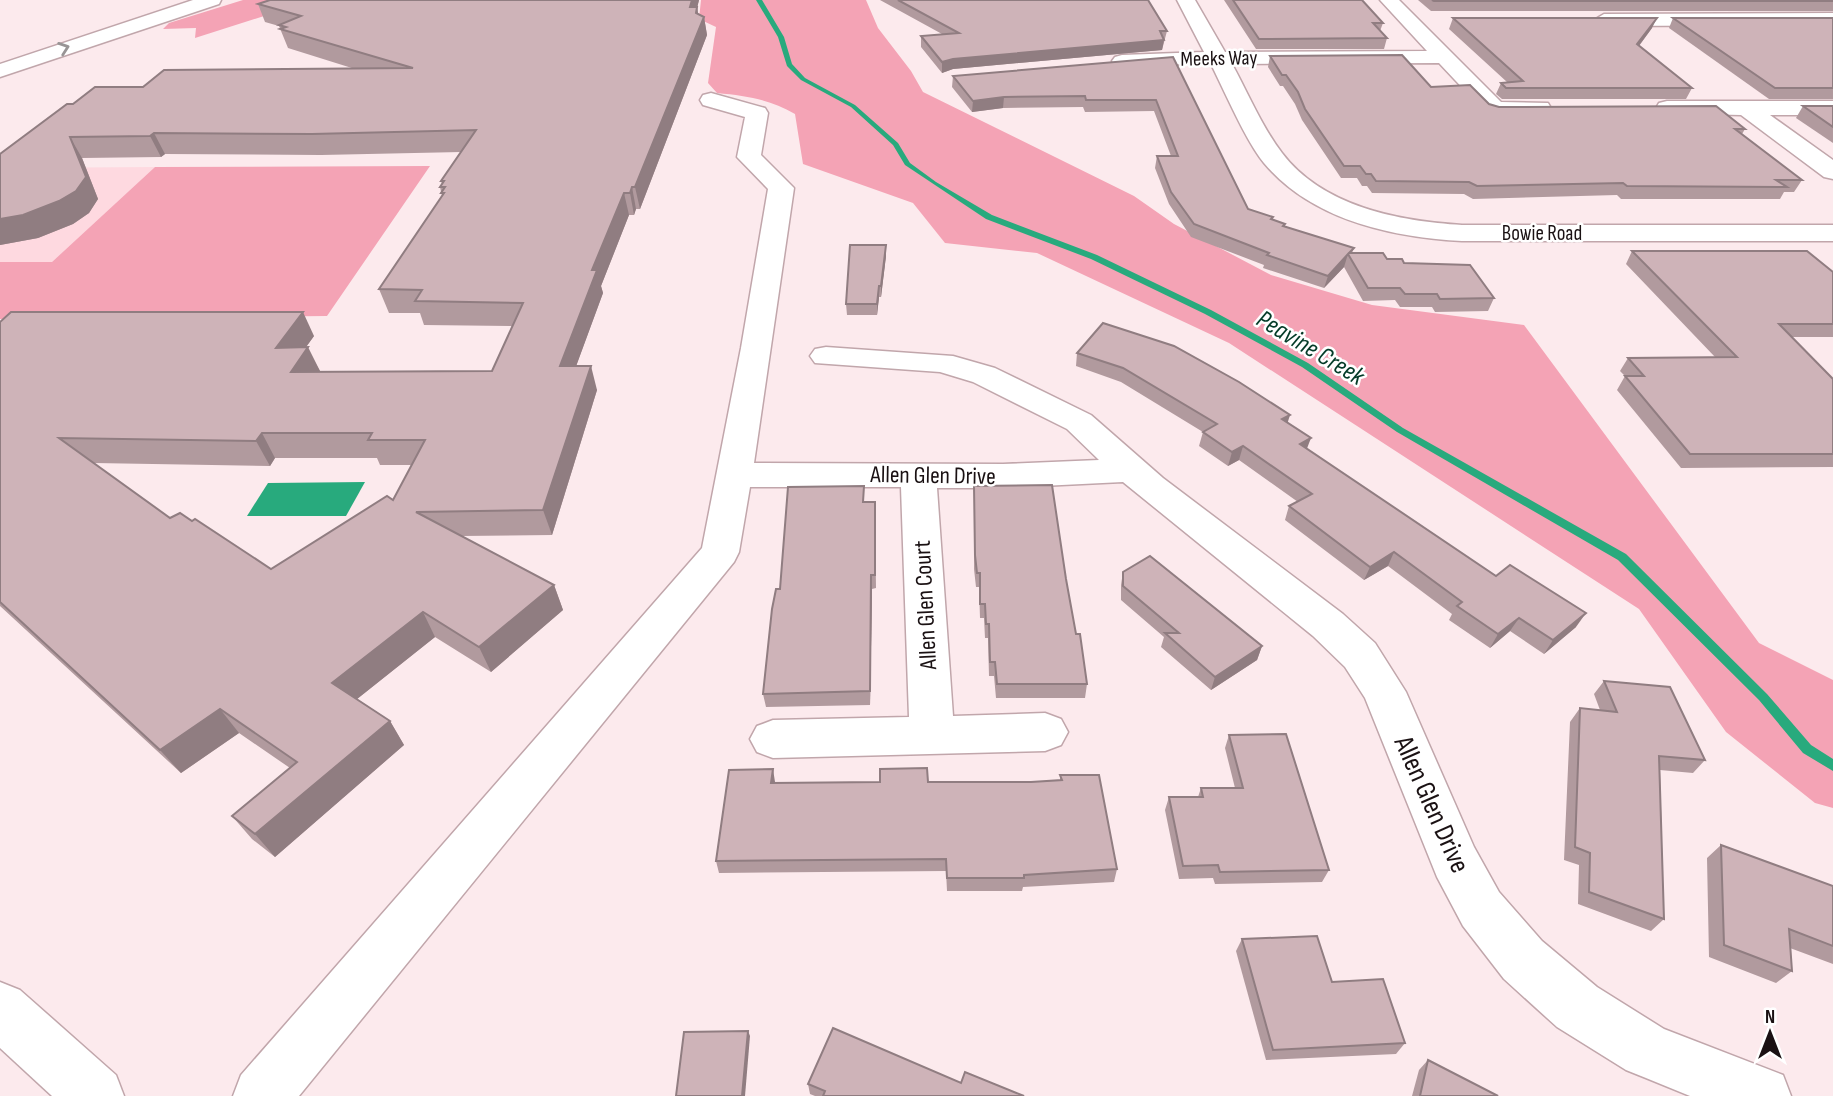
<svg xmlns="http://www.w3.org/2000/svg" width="1833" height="1096" font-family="'Sofia Sans Condensed',sans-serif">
  <rect width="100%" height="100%" fill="#fceaed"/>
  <path fill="#fed9e0" d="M155,167L52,262H0V168Z"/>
  <g fill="#f4a3b5">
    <path d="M243,0H314L195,38L196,28L163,29L169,23Z"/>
    <path d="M653,0H866L878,28L911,71L923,92L1134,196L1174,224L1271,275L1372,305L1524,325L1759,643L1833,680V808L1815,803L1726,732L1639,609L1229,343L1037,253L945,243L913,203L803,164L795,114C769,99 747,96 717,93L708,83L716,27L699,19L701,0Z"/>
    <path d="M430,166L327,316L0,319V262H52L155,167Z"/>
  </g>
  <path fill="#28aa7d" d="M365,482L346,516H247L268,483Z"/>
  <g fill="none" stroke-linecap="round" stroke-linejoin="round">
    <path fill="#28aa7d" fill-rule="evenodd" d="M756,0H762L784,37L792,64L805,78L855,105L898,143L910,163L936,182L992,215L1097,255L1211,310L1308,363L1403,428L1626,554L1767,694L1811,745L1833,759V771L1803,753L1759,700L1618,560L1397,432L1302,367L1205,314L1091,259L986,219L905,165L893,145L851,107L801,80L787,66L778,37Z"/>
    <g stroke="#c1a6ab" stroke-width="3">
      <g id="minor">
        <path d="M1177,0H1195L1225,52L1427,51L1380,0H1399L1501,102L1548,103L1551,108L1548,113L1540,115L1487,114L1439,63L1232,64C1248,93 1262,127 1282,153C1323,207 1399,221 1462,225H1833V241H1462C1390,237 1312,220 1264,163C1246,141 1225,92 1211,64L1115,65L1112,61L1115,57L1122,55L1204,52Z"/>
        <path d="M1833,13V25L1604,26L1594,20L1604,14Z"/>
        <path d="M711,93L765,108L768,113L761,155L794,188L754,463L1003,464L1099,460L1067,429L973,382L940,372L815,363L810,356L815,349L826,347L953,356L995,368L1091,415L1163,478L1343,614L1375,643L1406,692L1474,847L1499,892L1542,941L1597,987L1664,1029L1783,1075L1791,1096H1690L1646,1078L1626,1070L1557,1027L1504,979L1463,926L1437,877L1365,698L1345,667L1313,636L1123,482L1003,488H937L953,716L1045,713L1061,719L1068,732L1061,745L1045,751L773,758L757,752L750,739L757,726L773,720L909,717L901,487H750L739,552L734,562L299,1096H233L241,1075L702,548L741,348L768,189L737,157L745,117L703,105L700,100L703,95Z"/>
        <path d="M1667,101H1833V115H1770L1833,160V179L1824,177L1741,115L1659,113L1656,108L1659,103Z"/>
      </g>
    </g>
    <g stroke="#c1a6ab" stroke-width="3">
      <g id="major">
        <path d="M193,0H221L219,4L0,77V64Z"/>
        <path d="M0,982L20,990L116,1075L124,1096H52L0,1048Z"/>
      </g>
    </g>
    <use href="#minor" fill="#fff" fill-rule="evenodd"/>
    <use href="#major" fill="#fff" fill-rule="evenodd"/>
  </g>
  <g fill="#b19a9e" fill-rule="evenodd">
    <path d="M270,0H699L697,7L698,14L704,17L707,35L640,209H636L634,215H629L601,286L603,293L576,366L597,390L552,535L461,536L554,585L563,610L491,672L435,637L357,699L390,721L404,745L275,857L252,839L232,816L290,768L239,733L181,773L0,606V322L314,336L306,347L320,371H492L512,326L424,325L420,313H389L379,289L442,196L440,187L442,184L441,181L461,152L321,155L165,154L161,157L82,158L98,199L89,213L73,224L38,238L0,245V154L73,104L143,87L355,69L288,48L279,26L265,22L258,4ZM275,458H377L380,465H412L393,500L271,569L170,518L94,463L270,466Z"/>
    <path d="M880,0H1148L1167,31L1162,50L953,69L942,73L921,47V36L942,34Z"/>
    <path d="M1224,0H1362L1383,23L1380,31L1387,38L1384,49H1256Z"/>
    <path d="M1418,0H1833V11H1431Z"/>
    <path d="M1453,18L1652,28L1639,46L1692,88L1686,99H1502L1496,94L1501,83L1507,82L1449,29Z"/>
    <path d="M1673,18H1833V99H1769L1669,28Z"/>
    <path d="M1270,56L1431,87L1499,107L1745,129L1742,134L1802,180L1794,192H1784L1780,199H1621L1617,195L1473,199L1464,194L1372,193L1367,186H1362L1357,178H1341L1302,120L1295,104L1283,86H1280L1268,67Z"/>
    <path d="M1173,57L1248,209L1273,217L1272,220L1285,224L1284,227L1354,248L1352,253L1404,263L1494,298L1488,311L1435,312L1432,307H1400L1395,300L1363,301L1344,267L1324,288L1263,268L1264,265L1191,237L1169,204L1155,168L1157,156H1171L1154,111L1085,112L1083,107L1003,108L972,112L952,87L953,76Z"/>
    <path d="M1803,106H1833V143L1796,118Z"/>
    <path d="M886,245V256L881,297H879L877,315H847L846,304Z"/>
    <path d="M1632,251L1833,272V337H1792L1833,379V467L1681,468L1617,390L1625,376L1620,371L1628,358L1715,357L1626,264Z"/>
    <path d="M1077,353L1288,423L1307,449L1496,576L1576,627L1544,654L1510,631L1490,648L1449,620L1452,614L1388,566L1364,580L1285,520L1289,506L1298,502L1239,460L1228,466L1199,446L1203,432L1121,382L1076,366Z"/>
    <path d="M974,486L1066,579L1076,634L1087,684L1085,698H996L994,676H989L988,638H985L984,618H980L979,587H976L974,569Z"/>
    <path d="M865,502L875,515L876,588L872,589L870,705L766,707L763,694L780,589Z"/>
    <path d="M1123,572L1262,646L1257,660L1211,690L1161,647L1164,637L1121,600V585Z"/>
    <path d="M1604,681L1705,760L1693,773L1660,770L1664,919L1651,931L1578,904L1579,865L1564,860L1570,722L1580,708L1600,710L1594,694Z"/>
    <path d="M1229,735L1329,870L1322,882L1215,884L1213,878L1179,879L1165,810L1169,797H1198L1201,788H1235L1225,748Z"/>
    <path d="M1060,775L1117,869L1114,882L1023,887L1022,891H947L946,871L719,873L716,861L775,783L1031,782L1060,780Z"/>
    <path d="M1721,845L1833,886V964L1790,948L1792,971L1776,983L1709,957L1707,858Z"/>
    <path d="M1242,939L1332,982L1405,1043L1396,1054L1266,1060L1236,951Z"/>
    <path d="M1428,1060L1498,1096H1412L1419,1070Z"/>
    <path d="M961,1083L1024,1096H815L810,1094L808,1084Z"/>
  </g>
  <g fill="#907d81">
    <path d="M692,0H699L693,26L690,7Z"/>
    <path d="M697,7L700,26L704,17L707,35L640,209L635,187L696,13Z"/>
    <path d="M1657,18L1652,28L1632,55L1637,44Z"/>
    <path d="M1164,40L1162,50L953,69L942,73V62L953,59Z"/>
    <path d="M1004,97L1003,108L972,112L973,101Z"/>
    <path d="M154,133L165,154L161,157L150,136Z"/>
    <path d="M70,137L82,158L98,199L89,213L73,224L38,238L0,245V219Z"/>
    <path d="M632,187L636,209L634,215L630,193Z"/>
    <path d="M624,193L629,215L601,286L603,293L567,391L560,366L592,270Z"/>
    <path d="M886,245V256L881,297V286Z"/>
    <path d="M1348,254L1344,267L1324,288L1328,276Z"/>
    <path d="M879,286V297L877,315V304Z"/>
    <path d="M303,312L314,336L288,372L276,348Z"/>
    <path d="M308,347L320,371L291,372Z"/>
    <path d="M591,366L597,390L552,535L543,510Z"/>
    <path d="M1290,415L1286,428L1282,419Z"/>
    <path d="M262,433L275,458L270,466L256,441Z"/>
    <path d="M1311,438L1306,451L1300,444Z"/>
    <path d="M1243,446L1239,460L1228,466L1232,452Z"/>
    <path d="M1394,552L1388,566L1364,580L1370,567Z"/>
    <path d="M871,575L872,589L870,705V691Z"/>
    <path d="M554,585L563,610L491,672L479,647Z"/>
    <path d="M423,612L435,637L347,707L332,683Z"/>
    <path d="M1586,613L1576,627L1544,654L1553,640Z"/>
    <path d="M1519,618L1510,631L1490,648L1498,634Z"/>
    <path d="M1262,646L1257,660L1211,690L1215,677Z"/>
    <path d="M220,709L239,733L181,773L160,750Z"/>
    <path d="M390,721L404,745L275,857L255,834Z"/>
    <path d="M773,769L775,782L774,796L771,783Z"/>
    <path d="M748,1031L750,1036L745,1096H742Z"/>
  </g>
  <g fill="#ceb3b8" stroke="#907d81" stroke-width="2" fill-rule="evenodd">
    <path d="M270,0H692L690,7H697L696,13L704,17L635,187H632L630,193H624L592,270H597L560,366H591L543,510L416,512L554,585L479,647L423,612L332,683L390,721L255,834L232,816L297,762L220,709L160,750L0,602V322L11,312H303L276,348L308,347L291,372L492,371L523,303L415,301L422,290L379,289L444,193H441L445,187H440L444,181H441L476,130L312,134L154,133L150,136L70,137L86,177L76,191L59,201L23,215L0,219V154L67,104H73L95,87H143L164,70L413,68L280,29L286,27L279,25L301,16L258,4ZM262,433H372L368,440H425L393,500L387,496L271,569L195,519L192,521L180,513L170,518L59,438L256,441Z"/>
    <path d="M898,0H1148L1167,31H1160L1164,40L953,59L942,62L921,36L959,33Z"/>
    <path d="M1233,0H1362L1383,23H1373L1387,38L1259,39Z"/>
    <path d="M1432,0H1833V1H1434Z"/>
    <path d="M1453,18H1657L1637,44L1692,88H1506L1501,83L1523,81Z"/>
    <path d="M1673,18H1833V88H1775Z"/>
    <path d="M1402,55L1431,87L1470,85L1489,104L1499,107L1716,106L1745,129H1735L1802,180H1776L1787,187L1627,186L1623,183L1477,186L1469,182L1376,181L1371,174H1366L1360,166H1344L1305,109L1298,92L1286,75H1282L1270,56Z"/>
    <path d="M1173,57L1248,209L1273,217L1271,219L1285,224L1283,226L1354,248L1349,253H1383L1387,259H1402L1404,263L1470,265L1494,298L1440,299L1437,294H1405L1400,288H1368L1348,254L1328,276L1267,255L1269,253L1194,224L1171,192L1157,156H1178L1156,100H1086L1085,96L1004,97L973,101L953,76Z"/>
    <path d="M1803,106H1833V127Z"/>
    <path d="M850,245H886L881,286H879L877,304H846Z"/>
    <path d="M1632,251H1807L1833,272V324H1779L1833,379V454H1690L1625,376H1644L1628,358L1737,357Z"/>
    <path d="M1103,323L1174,346L1239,382L1290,415L1282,419L1311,438L1300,444L1496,576L1510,565L1586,613L1553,640L1519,618L1498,634L1457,606L1462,602L1394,552L1370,567L1289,506L1312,494L1243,446L1232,452L1203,432L1217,424L1123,368L1077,353Z"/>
    <path d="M1052,485L1066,579L1076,634H1080L1087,684H997L995,662H990L989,624H986L985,604H980V573H977L975,555L974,486Z"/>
    <path d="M864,486L863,502H875V575H871L870,691L763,694L772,609L776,589H780L788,487Z"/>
    <path d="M1150,556L1262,646L1215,677L1165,633H1179L1123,586V572Z"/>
    <path d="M1604,681L1670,687L1705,760L1659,756L1664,919L1589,892L1590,853L1575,847L1580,708L1617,712Z"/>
    <path d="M1286,734L1329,870L1220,872L1218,865L1183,866L1169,797H1203L1201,788H1243L1229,735Z"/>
    <path d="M927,768L928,782H1031L1062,780L1060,775H1099L1117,869L1024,875V878H947L946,859L716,861L729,770L773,769L771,783L880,782V769Z"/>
    <path d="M1721,845L1833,886V946L1789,929L1792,971L1724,945Z"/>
    <path d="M1317,936L1332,982L1383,979L1405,1043L1273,1050L1242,939Z"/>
    <path d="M833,1028L961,1083L965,1072L1024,1096H823L825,1091L808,1084Z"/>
    <path d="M748,1031L742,1096H676L684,1032Z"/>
    <path d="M1428,1060L1498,1096H1420Z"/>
  </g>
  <defs><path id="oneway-chevron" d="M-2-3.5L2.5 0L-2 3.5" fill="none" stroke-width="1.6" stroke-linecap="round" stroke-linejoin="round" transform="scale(1.75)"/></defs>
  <use stroke="#989495" href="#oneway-chevron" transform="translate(64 48) rotate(-19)"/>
  <g text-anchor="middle" stroke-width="5" stroke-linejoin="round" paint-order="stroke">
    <g font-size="21" fill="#1a1113" stroke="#fff">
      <text transform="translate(1219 58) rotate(-1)" y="7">Meeks Way</text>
      <text x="1542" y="240">Bowie Road</text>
    </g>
    <g font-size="24" fill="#1a1113" stroke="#fff">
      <text transform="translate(933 475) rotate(1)" y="8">Allen Glen Drive</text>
      <text transform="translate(925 605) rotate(-93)" y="8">Allen Glen Court</text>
    </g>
    <g font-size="26" font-style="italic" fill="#043b28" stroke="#fff">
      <text transform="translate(1311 347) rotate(31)" y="9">Peavine Creek</text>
    </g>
    <g font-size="28" fill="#1a1113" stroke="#fff">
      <text transform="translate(1433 804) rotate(66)" y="10">Allen Glen Drive</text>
    </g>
  </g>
  <g transform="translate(1770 1033)" stroke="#ffffff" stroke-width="5" paint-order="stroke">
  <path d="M0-5L12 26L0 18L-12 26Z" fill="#1a1113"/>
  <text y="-10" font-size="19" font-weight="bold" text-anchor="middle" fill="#1a1113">N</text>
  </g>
</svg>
